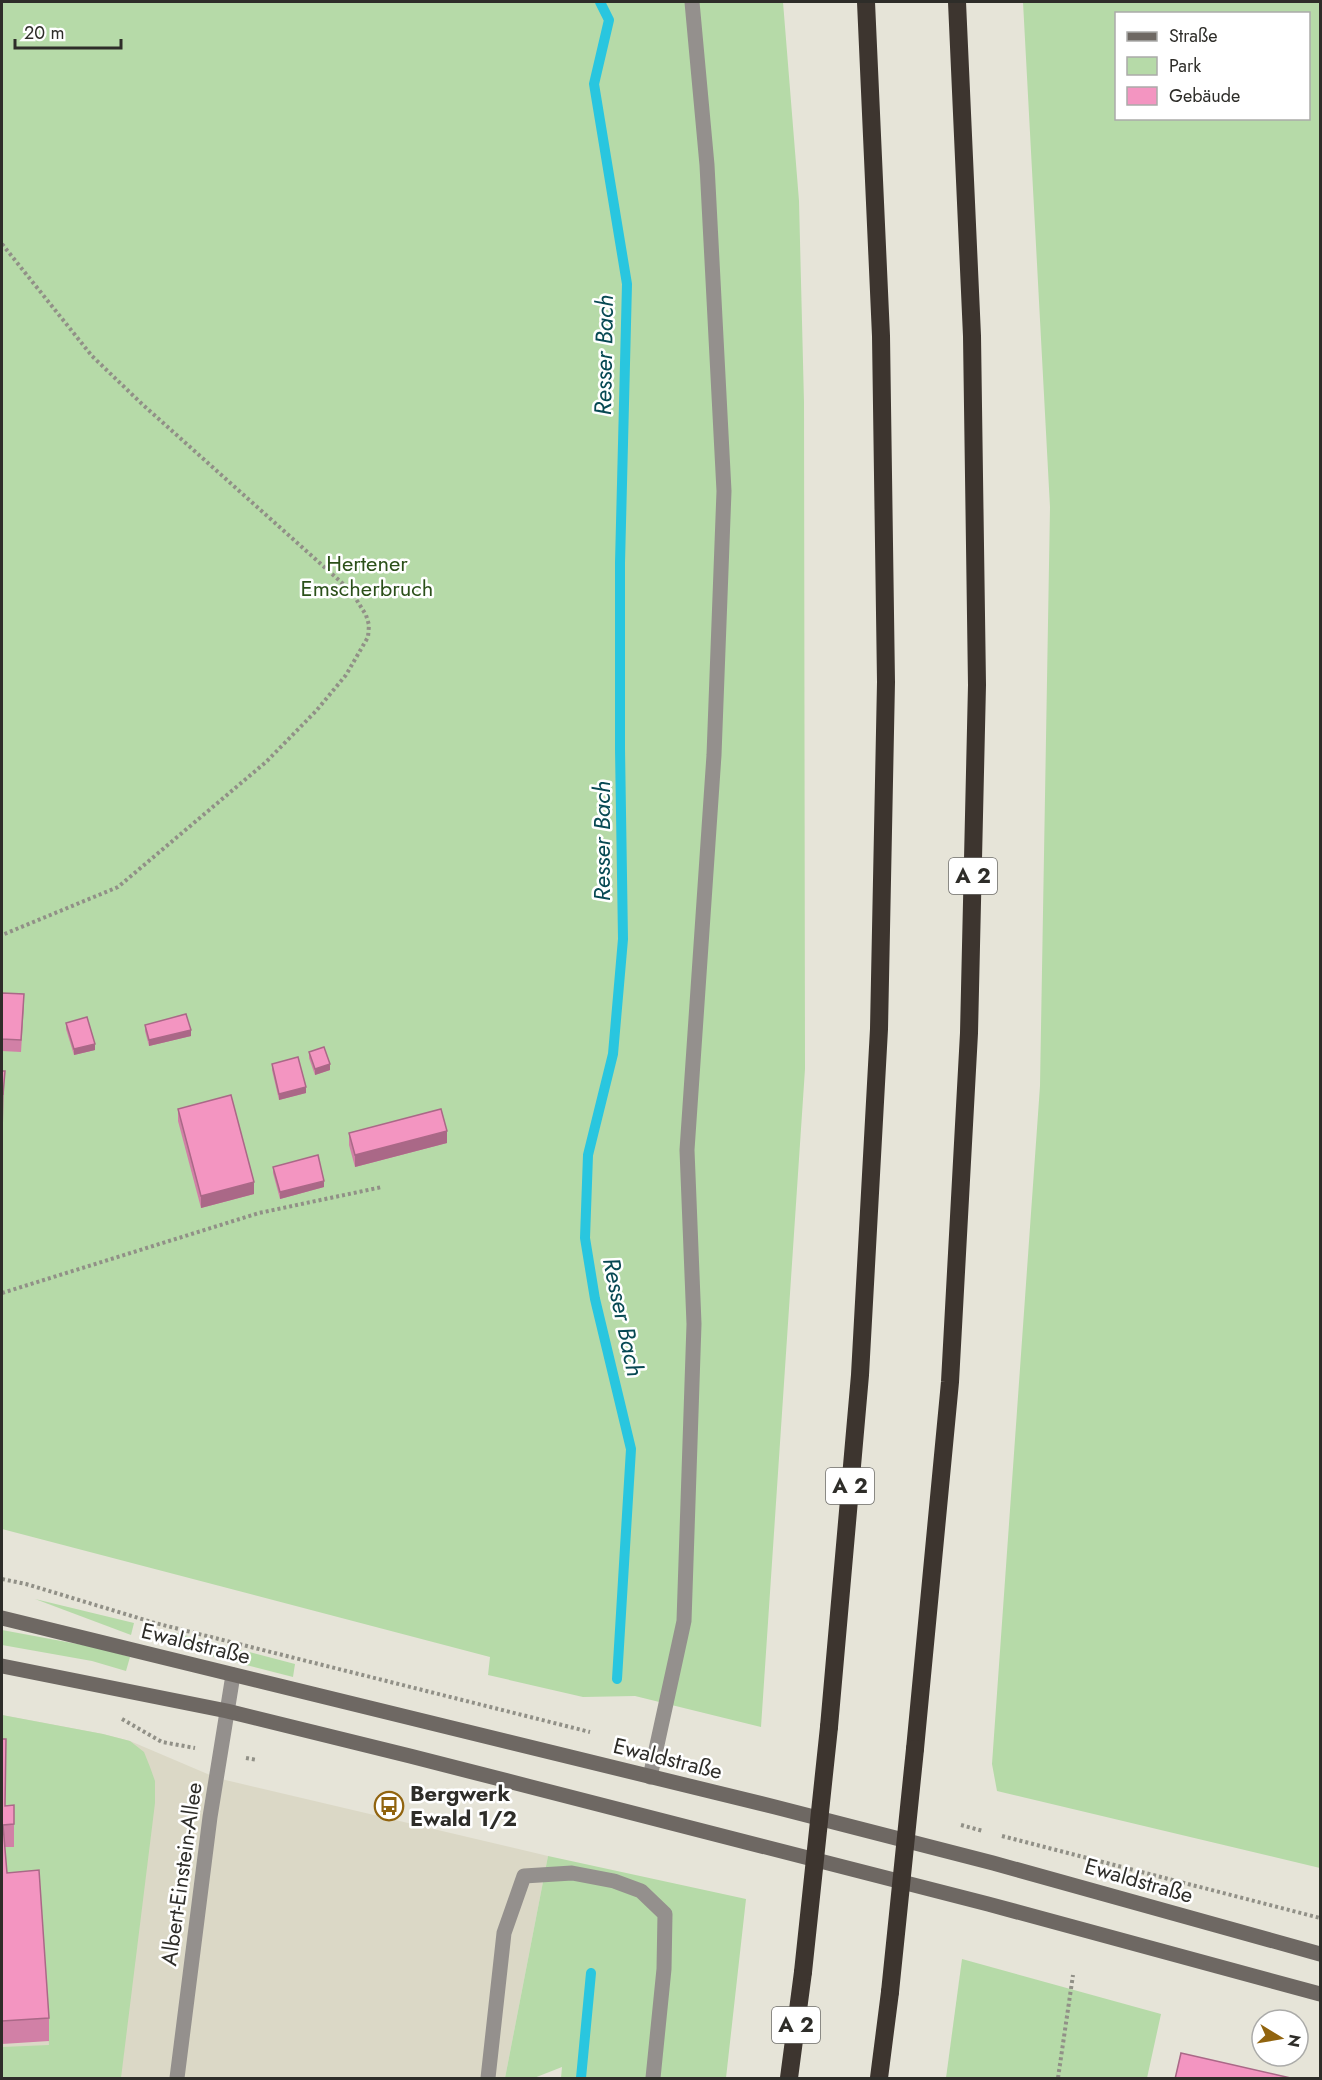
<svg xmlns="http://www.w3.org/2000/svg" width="1322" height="2080" font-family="Jost,sans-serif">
  <rect width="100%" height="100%" fill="#e6e4d8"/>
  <path fill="#dbd8c6" d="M2,1715L103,1734L130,1741L217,1778L548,1856L505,2078H2Z"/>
  <g fill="#b6daa8" fill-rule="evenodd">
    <path d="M2,2H783L799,201L804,402L805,1069L761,1727L635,1696L583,1697L488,1675L490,1657L2,1529Z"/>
    <path d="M1023,2H1320V1868L997,1791L992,1764L1040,1086L1050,507ZM1116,14H1308V118H1116Z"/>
    <path d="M35,1599L134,1623L131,1635Z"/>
    <path d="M2,1630L99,1648L130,1657L126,1671L92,1661L2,1645Z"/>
    <path d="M172,1632L295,1664L293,1677L168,1645Z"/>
    <path d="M2,1715L103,1734L130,1741L144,1752L150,1767L155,1781V1803L121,2078H2V2047L49,2045L39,1893L7,1896L3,1847H14V1828H5L6,1761H2Z"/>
    <path d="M548,1856L746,1899L726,2078H561L562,2067L534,2078H505Z"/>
    <path d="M962,1959L1161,2014L1147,2078H946Z"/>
  </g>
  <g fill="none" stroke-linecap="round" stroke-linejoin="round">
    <g stroke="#29c6df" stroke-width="10">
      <path d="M600,2L609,20L594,84L627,284L620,563V749L623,939L613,1054L588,1155L585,1238L595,1299L631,1449L617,1679"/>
      <path d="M581,2078L591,1973"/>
    </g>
    <g stroke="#919087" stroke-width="4" stroke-dasharray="3 3" stroke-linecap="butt">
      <path d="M2,244L92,356L142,404L351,591L366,615L369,625L368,637L346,675L316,711L266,762L118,887L2,935"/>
      <path d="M2,1293L259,1213L382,1187"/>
      <path d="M2,1579L26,1584L155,1623L590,1732"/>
      <path d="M122,1719L162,1742L195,1748"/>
      <path d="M246,1758L257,1760"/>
      <path d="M961,1825L983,1831"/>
      <path d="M1002,1836L1320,1918"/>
      <path d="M1058,2078L1073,1975"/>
    </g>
    <g stroke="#94908d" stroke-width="15">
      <path d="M650,1777L684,1621L694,1324L687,1150L714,755L724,491L707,165L692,2"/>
      <path d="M488,2078L504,1933L524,1876L572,1873L614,1881L641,1891L665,1914L664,1969L653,2078"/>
    </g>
    <path stroke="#94908d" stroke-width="15" d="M177,2078L210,1817L233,1675"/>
    <g stroke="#6e6863" stroke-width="15">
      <path d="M2,1618L775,1807L993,1863L1320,1954"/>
      <path d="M2,1666L227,1711L410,1756L988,1904L1320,1994"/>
    </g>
    <g stroke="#3d352f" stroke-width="18">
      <path d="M829,1727L860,1375L879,1029L886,682L881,336L866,2"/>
      <path d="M915,1749L950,1382L969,1033L977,685L972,336L957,2"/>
      <path d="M789,2078L803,1972"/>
      <path d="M879,2078L890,1992"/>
    </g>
    <g stroke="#3d352f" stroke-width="18">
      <path d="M803,1972L829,1727"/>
      <path d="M890,1992L915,1749"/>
    </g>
  </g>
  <g fill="#d180a6">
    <path d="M2,993L24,1006L21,1052L2,1051Z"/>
    <path d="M66,1023L95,1050L74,1055L66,1029Z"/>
    <path d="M145,1025L191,1036L149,1046L145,1031Z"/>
    <path d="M309,1052L330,1070L315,1075L309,1058Z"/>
    <path d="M272,1064L306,1093L279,1100L272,1070Z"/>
    <path d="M178,1109L254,1194L201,1208L178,1121Z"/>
    <path d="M349,1133L447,1143L355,1167L349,1145Z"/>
    <path d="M273,1167L324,1187L280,1199L273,1173Z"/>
    <path d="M2,1739L5,1806L14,1805V1847H4L7,1873L49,2018V2041L2,2044Z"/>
  </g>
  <g fill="#aa6887">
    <path d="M191,1030V1036L149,1046V1040Z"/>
    <path d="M95,1044V1050L74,1055V1049Z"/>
    <path d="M330,1064V1070L315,1075V1069Z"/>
    <path d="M306,1087V1093L279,1100V1094Z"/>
    <path d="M447,1131V1143L355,1167V1155Z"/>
    <path d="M324,1181V1187L280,1199V1192Z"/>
    <path d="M254,1182V1194L201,1208V1196Z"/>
  </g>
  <g fill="#f395c1" stroke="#aa6887" stroke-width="1.5">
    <path d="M2,993L24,994L21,1040L2,1039Z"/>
    <path d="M186,1014L191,1030L149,1040L145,1025Z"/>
    <path d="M87,1017L95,1044L74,1049L66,1023Z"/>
    <path d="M324,1047L330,1064L315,1069L309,1052Z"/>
    <path d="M298,1057L306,1087L279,1094L272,1064Z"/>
    <path d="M2,1071H5L3,1095V1089H2Z"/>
    <path d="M2,1089H3L2,1135Z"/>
    <path d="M231,1095L254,1182L201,1196L178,1109Z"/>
    <path d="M441,1109L447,1131L355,1155L349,1133Z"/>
    <path d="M318,1155L324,1181L280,1192L273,1167Z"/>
    <path d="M2,1739H6L5,1806L14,1805V1824L3,1825L7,1873L39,1870L49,2018L2,2021Z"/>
    <path d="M1181,2053L1295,2079H1175Z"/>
  </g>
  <defs>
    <g id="bus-ring" transform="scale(1.5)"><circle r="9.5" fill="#fff" stroke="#91640f" stroke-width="1.5"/><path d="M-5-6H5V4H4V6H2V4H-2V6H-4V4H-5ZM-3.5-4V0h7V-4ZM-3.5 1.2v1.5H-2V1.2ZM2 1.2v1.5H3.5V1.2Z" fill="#91640f"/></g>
  </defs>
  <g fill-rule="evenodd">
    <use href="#bus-ring" x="389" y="1806"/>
  </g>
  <g text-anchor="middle" stroke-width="5" stroke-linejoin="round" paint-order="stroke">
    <g fill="#fff" stroke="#6d6c69" stroke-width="1.5">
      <rect x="949" y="858" width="48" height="36" rx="4.5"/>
      <rect x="826" y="1468" width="48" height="36" rx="4.5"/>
      <rect x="772" y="2007" width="48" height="36" rx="4.5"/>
    </g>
    <g font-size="21" font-weight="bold" fill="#2e2d29">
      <text x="973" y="883">A 2</text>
      <text x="850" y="1493">A 2</text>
      <text x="796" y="2032">A 2</text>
    </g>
    <g font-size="22" fill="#2b5019" stroke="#fff">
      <text x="367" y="571">Hertener<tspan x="367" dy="25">Emscherbruch</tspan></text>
    </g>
    <g font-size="22" fill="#2e2d29" stroke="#fff">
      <text transform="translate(196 1643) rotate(14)" y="8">Ewaldstraße</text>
      <text transform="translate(668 1758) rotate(14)" y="8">Ewaldstraße</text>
      <text transform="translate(181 1874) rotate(-82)" y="8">Albert-Einstein-Allee</text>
      <text transform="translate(1139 1880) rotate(16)" y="8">Ewaldstraße</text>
    </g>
    <g font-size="22" font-weight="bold" fill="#2e2d29" stroke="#fff" text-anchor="start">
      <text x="410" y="1801">Bergwerk<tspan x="410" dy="25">Ewald 1/2</tspan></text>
    </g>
    <g font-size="24" font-style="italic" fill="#074953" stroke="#fff">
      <text transform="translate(604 355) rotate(-89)" y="8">Resser Bach</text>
      <text transform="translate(602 841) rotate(-90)" y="8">Resser Bach</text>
      <text transform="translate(623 1317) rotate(78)" y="8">Resser Bach</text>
    </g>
  </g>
  <rect width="1322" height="2080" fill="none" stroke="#2e2d29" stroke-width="6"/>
  <rect x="1115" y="12" width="195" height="108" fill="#ffffff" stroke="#ababa9" stroke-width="1.5"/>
  <rect x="1127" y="32" width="30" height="9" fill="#6e6863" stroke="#ababa9" stroke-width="1.5"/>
  <text x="1169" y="42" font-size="18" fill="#2e2d29">Straße</text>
  <rect x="1127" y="57" width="30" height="18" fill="#b6daa8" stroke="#ababa9" stroke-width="1.5"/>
  <text x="1169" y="72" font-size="18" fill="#2e2d29">Park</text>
  <rect x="1127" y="87" width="30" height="18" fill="#f395c1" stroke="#ababa9" stroke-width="1.5"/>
  <text x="1169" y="102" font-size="18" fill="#2e2d29">Gebäude</text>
  <g transform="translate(1280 2038) rotate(101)"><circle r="28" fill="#ffffff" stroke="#ababa9" stroke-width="1.5"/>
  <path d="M0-4.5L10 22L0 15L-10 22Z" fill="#91640f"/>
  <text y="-9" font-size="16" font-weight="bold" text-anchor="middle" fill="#2e2d29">N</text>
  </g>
  <path d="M15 39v9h106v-9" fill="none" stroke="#2e2d29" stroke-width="3"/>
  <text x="24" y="39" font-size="18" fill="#2e2d29" stroke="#ffffff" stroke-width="4.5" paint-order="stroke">20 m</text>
</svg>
